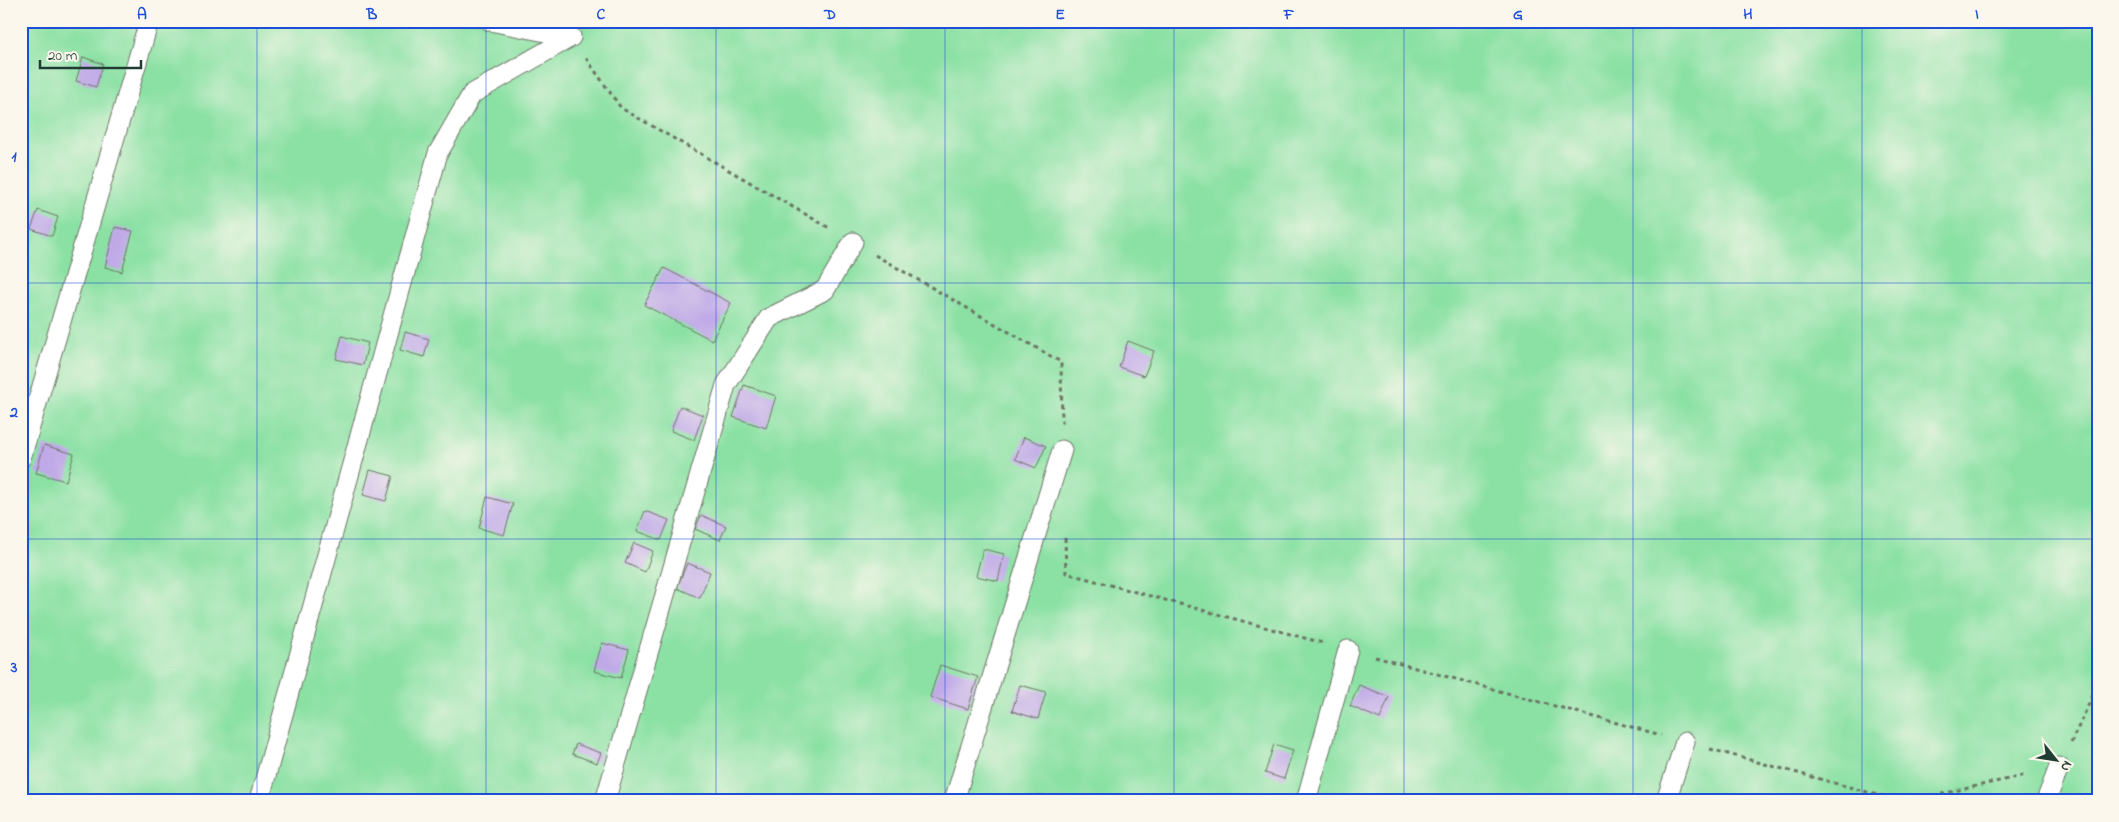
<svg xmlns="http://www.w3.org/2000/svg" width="2119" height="822" font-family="'Indie Flower',sans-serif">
  <rect width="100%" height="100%" fill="#fbf7ec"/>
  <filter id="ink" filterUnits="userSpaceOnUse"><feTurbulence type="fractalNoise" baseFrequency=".02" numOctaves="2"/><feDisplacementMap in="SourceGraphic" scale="10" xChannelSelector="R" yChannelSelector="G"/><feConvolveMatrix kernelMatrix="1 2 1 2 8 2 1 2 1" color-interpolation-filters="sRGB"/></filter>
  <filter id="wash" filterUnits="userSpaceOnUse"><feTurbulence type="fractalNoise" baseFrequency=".0096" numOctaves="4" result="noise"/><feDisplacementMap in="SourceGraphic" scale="20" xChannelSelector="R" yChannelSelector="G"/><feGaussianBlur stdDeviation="1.12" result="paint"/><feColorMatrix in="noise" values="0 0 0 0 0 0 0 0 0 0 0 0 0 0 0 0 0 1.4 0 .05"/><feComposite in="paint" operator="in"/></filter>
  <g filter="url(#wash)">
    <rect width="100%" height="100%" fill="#f4dabd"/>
    <rect fill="#8be1a4" stroke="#558f6c" x="21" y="21" width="2077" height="780"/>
    <g id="blocks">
      <g fill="#bfa9e7">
        <path d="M83,57L103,64L96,87L76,81Z"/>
        <path d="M38,210L58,217L52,236L31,229Z"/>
        <path d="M115,227L133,231L122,272L105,267Z"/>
        <path d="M664,268L731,303L712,340L644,305Z"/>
        <path d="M405,332L429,339L424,357L400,350Z"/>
        <path d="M342,336L368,343L363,365L336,359Z"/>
        <path d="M1128,341L1154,351L1144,376L1119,367Z"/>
        <path d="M744,385L776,396L766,428L733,417Z"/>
        <path d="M680,406L703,415L694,440L671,431Z"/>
        <path d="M1024,437L1046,446L1036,468L1015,459Z"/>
        <path d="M44,445L74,454L66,481L36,473Z"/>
        <path d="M370,470L393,476L386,501L363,495Z"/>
        <path d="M487,497L513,504L504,535L479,528Z"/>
        <path d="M645,511L669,520L661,540L637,531Z"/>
        <path d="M701,515L726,526L720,540L695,529Z"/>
        <path d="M634,543L653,551L645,572L625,563Z"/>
        <path d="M983,549L1004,554L998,581L976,576Z"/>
        <path d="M687,563L710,572L700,598L677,588Z"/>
        <path d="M602,643L629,650L621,678L594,671Z"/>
        <path d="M940,665L978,677L968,709L930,697Z"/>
        <path d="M1020,685L1046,692L1038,719L1012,711Z"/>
        <path d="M1359,685L1389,697L1380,719L1350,706Z"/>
        <path d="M576,744L601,753L597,763L572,754Z"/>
        <path d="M1274,744L1293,750L1284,779L1265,773Z"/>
      </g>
    </g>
  </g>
  <g filter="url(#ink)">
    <use href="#blocks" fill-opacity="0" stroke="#6a7464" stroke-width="1"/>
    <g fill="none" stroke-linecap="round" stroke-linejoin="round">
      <g stroke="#6a7464" stroke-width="21">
        <g id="service">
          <path d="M490,21L571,37"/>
          <path d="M21,458L149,21"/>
          <path d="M259,801L438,153L472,94L571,37"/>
          <path d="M605,801L726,385L769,318L825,290L853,242"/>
          <path d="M954,801L1062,450"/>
          <path d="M1306,801L1348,650"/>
          <path d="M1666,801L1685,742"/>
          <path d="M2046,801L2059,767"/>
        </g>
      </g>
      <g stroke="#6a7464" stroke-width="3" stroke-dasharray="4 4" stroke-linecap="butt">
        <path d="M586,58L621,108L831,229"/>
        <path d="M875,255L1061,362L1062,424"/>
        <path d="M1065,538L1066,573L1323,643"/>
        <path d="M1375,657L1661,735"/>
        <path d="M2071,743L2098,684"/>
        <path d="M1710,749L1900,801"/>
        <path d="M1910,801L2026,775"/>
      </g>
      <use href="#service" stroke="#fff" stroke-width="19"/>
    </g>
  </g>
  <path fill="none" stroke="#1d4ed8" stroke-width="1" stroke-opacity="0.55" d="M257,21V801M486,21V801M716,21V801M945,21V801M1174,21V801M1404,21V801M1633,21V801M1862,21V801M21,283H2098M21,539H2098"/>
  <rect width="2119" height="822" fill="none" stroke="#fbf7ec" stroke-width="55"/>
  <g transform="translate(2056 760) rotate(120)" stroke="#fbf7ec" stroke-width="4" paint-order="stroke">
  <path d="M0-4L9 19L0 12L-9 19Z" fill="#1f3d34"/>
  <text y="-8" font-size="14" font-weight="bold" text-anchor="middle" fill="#1f3d34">N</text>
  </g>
  <path d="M40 60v8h101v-8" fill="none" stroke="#1f3d34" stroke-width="2.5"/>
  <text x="48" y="60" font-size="15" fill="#1f3d34" stroke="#fbf7ec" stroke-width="4" paint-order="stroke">20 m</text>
  <rect x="28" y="28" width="2064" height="766" fill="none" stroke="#1d4ed8" stroke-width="2"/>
  <g font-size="16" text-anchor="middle" font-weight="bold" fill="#1d4ed8">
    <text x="142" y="19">A</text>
    <text x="372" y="19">B</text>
    <text x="601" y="19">C</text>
    <text x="830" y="19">D</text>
    <text x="1060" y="19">E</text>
    <text x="1289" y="19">F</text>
    <text x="1518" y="19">G</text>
    <text x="1748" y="19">H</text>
    <text x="1977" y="19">I</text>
    <text x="14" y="161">1</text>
    <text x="14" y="417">2</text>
    <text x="14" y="672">3</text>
  </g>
</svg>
